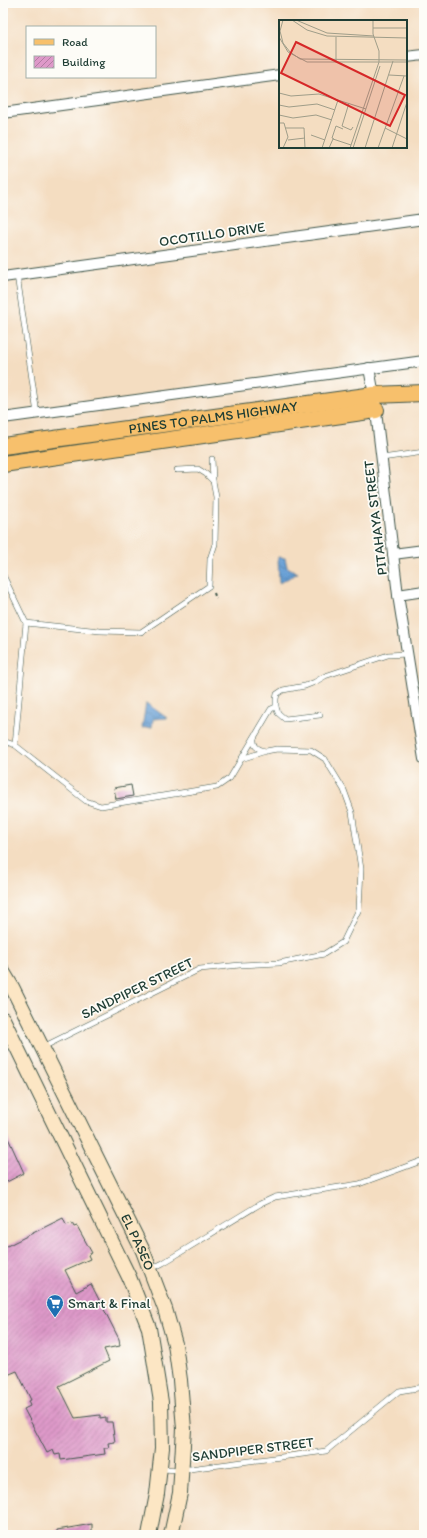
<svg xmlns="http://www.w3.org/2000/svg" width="427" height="1538" font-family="Itim,sans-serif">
  <defs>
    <pattern id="water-waves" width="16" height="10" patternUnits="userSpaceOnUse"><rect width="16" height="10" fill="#669ed4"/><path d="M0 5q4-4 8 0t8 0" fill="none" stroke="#5382ad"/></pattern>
    <pattern id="building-hatch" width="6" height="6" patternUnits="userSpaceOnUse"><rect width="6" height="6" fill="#de99c9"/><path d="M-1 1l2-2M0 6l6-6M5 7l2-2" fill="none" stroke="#b37ea4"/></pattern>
  </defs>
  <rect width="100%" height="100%" fill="#fdfcf7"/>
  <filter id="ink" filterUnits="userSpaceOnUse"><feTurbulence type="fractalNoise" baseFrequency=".025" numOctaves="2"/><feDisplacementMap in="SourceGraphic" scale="8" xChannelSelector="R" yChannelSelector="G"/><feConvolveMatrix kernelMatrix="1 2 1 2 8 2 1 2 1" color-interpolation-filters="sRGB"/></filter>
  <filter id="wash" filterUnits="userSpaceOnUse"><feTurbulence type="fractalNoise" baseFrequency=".012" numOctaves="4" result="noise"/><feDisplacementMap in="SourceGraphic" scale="16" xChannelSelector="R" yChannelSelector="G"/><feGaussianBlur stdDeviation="0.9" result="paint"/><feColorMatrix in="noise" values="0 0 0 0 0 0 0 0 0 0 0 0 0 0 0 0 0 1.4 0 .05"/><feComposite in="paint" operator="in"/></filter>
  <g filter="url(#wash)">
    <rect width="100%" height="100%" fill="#f4ddc1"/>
    <g fill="url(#water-waves)" stroke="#426e84">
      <path d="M278,557L285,558L287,567L298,573L279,583Z"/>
      <path d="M146,703L167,718L153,719L152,727L142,728Z"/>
    </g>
    <g id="blocks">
      <g fill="url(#building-hatch)">
        <path d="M131,785L133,796L116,799L114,788Z"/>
        <path d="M3,1127L24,1173L3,1184Z"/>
        <path d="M63,1218L66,1225L72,1223L74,1227L77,1226L92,1253L88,1255L90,1259L65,1270L76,1292L91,1284L119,1339L120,1346L104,1349L109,1361L59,1386L75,1418L100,1415V1418L106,1417V1422H112L115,1442L108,1443L109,1448H104L105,1454L61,1460L60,1454L55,1455L53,1450L47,1453L24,1409L30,1406L28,1401L31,1400L17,1371L5,1376L3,1372V1248Z"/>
        <path d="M92,1524V1535H57V1530Z"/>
      </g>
    </g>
  </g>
  <g filter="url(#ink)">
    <use href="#blocks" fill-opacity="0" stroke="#3f5549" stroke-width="1"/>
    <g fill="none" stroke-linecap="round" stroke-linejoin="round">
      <g stroke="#3f5549" stroke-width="6">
        <g id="lane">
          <path d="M17,275L37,414"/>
          <path d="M382,458L424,452"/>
          <path d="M212,459L213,481"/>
          <path d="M3,575L26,623L15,745L86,801L101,806L217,787L230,778L268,714L271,709L276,707V699L277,694L283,690L305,686L315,682L325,676L388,655L407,654"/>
          <path d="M26,623L100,631L141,632L209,586L210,559L215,544L216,497L213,481L206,474L198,469L177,470"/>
          <path d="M276,707L278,713L285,719L320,715"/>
          <path d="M254,738C253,746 257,749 265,751"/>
          <path d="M3,741L15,745"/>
          <path d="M43,1047L200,969L240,965L279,963L324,954L343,942L359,909L361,869L352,812L344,790L325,759L311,750L277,749L266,751L241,759"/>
          <path d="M151,1269L163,1263L260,1204L275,1197L359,1184L424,1160"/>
          <path d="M160,1469L182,1470L326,1451L399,1391L424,1387"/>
        </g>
      </g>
      <g stroke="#3f5549" stroke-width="12">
        <g id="street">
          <path d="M406,57L424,55"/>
          <path d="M3,113L280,75"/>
          <path d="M3,277L424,219"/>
          <path d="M369,368L374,395L398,595L424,759"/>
          <path d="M3,418L424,361"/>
          <path d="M393,554L424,550"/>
          <path d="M398,595L424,591"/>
        </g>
      </g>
      <g stroke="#3f5549" stroke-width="16">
        <g id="secondary">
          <path id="s1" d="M3,972L12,987L143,1251L165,1309L175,1344L180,1380L184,1429L180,1493L171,1535"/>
          <path d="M3,1019L129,1277L149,1328L161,1402L162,1448L157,1494L149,1535"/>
        </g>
      </g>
      <g stroke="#3f5549" stroke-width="18">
        <g id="primary">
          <path id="s2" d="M3,446L374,395L424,393"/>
          <path d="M3,464L376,410"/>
        </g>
      </g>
      <path stroke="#3f5549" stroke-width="2" stroke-dasharray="3 3" stroke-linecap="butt" d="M214,593L216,599"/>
      <use href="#lane" stroke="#fff" stroke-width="5"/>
      <use href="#street" stroke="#fff" stroke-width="10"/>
      <use href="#secondary" stroke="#fce6c4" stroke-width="14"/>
      <use href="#primary" stroke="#f7c06c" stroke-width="16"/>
    </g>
  </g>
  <defs>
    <g id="supermarket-pin" transform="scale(0.9)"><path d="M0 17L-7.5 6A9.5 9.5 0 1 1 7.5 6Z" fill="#1f6fb2" stroke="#fdfcf7"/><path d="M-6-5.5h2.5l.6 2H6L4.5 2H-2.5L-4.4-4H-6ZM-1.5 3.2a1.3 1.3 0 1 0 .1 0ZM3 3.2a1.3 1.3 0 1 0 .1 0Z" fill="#fff"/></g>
  </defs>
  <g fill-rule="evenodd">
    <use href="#supermarket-pin" x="55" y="1303"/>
  </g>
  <g text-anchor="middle" stroke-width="3.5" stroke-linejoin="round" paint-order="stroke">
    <g font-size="14" fill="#1f3d34" stroke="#fdfcf7">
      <text transform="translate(212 234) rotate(-8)" y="5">OCOTILLO DRIVE</text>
      <text dy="5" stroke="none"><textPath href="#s2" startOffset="212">PINES TO PALMS HIGHWAY</textPath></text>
      <text transform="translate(375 518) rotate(-97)" y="5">PITAHAYA STREET</text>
      <text transform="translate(137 988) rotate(-26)" y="5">SANDPIPER STREET</text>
      <text dy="5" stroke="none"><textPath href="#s1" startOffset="302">EL PASEO</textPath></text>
      <text transform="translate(253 1449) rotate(-7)" y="5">SANDPIPER STREET</text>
    </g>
    <g font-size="14" fill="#1f3d34" stroke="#fdfcf7" text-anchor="start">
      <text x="68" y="1308">Smart &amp; Final</text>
    </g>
  </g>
  <g transform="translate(279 20)">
    <rect width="128" height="128" fill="#f4ddc1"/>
    <path fill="none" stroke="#9f9d89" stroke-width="1" d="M4,0L1,11L4,23L11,32L21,39L128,40M13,0L28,10L48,16L128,18M17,0L48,13L95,16M94,8H128M0,17L9,32L28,42H128M57,17V41M110,55L128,56M0,73L12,76L40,74L87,89M70,83L63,106L72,110L74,107M0,85L10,87L38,84L56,90M0,95L14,98L37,95L53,100M0,103H5L9,117L4,128M6,108H25L26,128M106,108L128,119M32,115L46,120M55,119L53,118L57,106L64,109M9,120L26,118M43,128L59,80M50,128L54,119L72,125M71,128L100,42V31L94,14V0M74,128L101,46M86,128L114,41M99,128L125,56M113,128L128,82"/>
    <path fill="#d62828" fill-opacity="0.15" stroke="#d62828" stroke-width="2" d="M17,22L126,75L111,106L2,53Z"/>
    <rect width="128" height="128" fill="none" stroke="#1f3d34" stroke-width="2"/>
  </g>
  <rect width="427" height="1538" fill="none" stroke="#fdfcf7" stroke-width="16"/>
  <rect x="26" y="26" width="130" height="52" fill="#fdfcf7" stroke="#a4b0a9"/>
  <rect x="34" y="39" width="20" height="6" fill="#f7c06c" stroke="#a4b0a9"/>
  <text x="62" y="46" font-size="12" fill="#1f3d34">Road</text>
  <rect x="34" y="56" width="20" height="12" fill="url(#building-hatch)" stroke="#a4b0a9"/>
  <text x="62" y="66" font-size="12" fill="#1f3d34">Building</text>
</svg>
